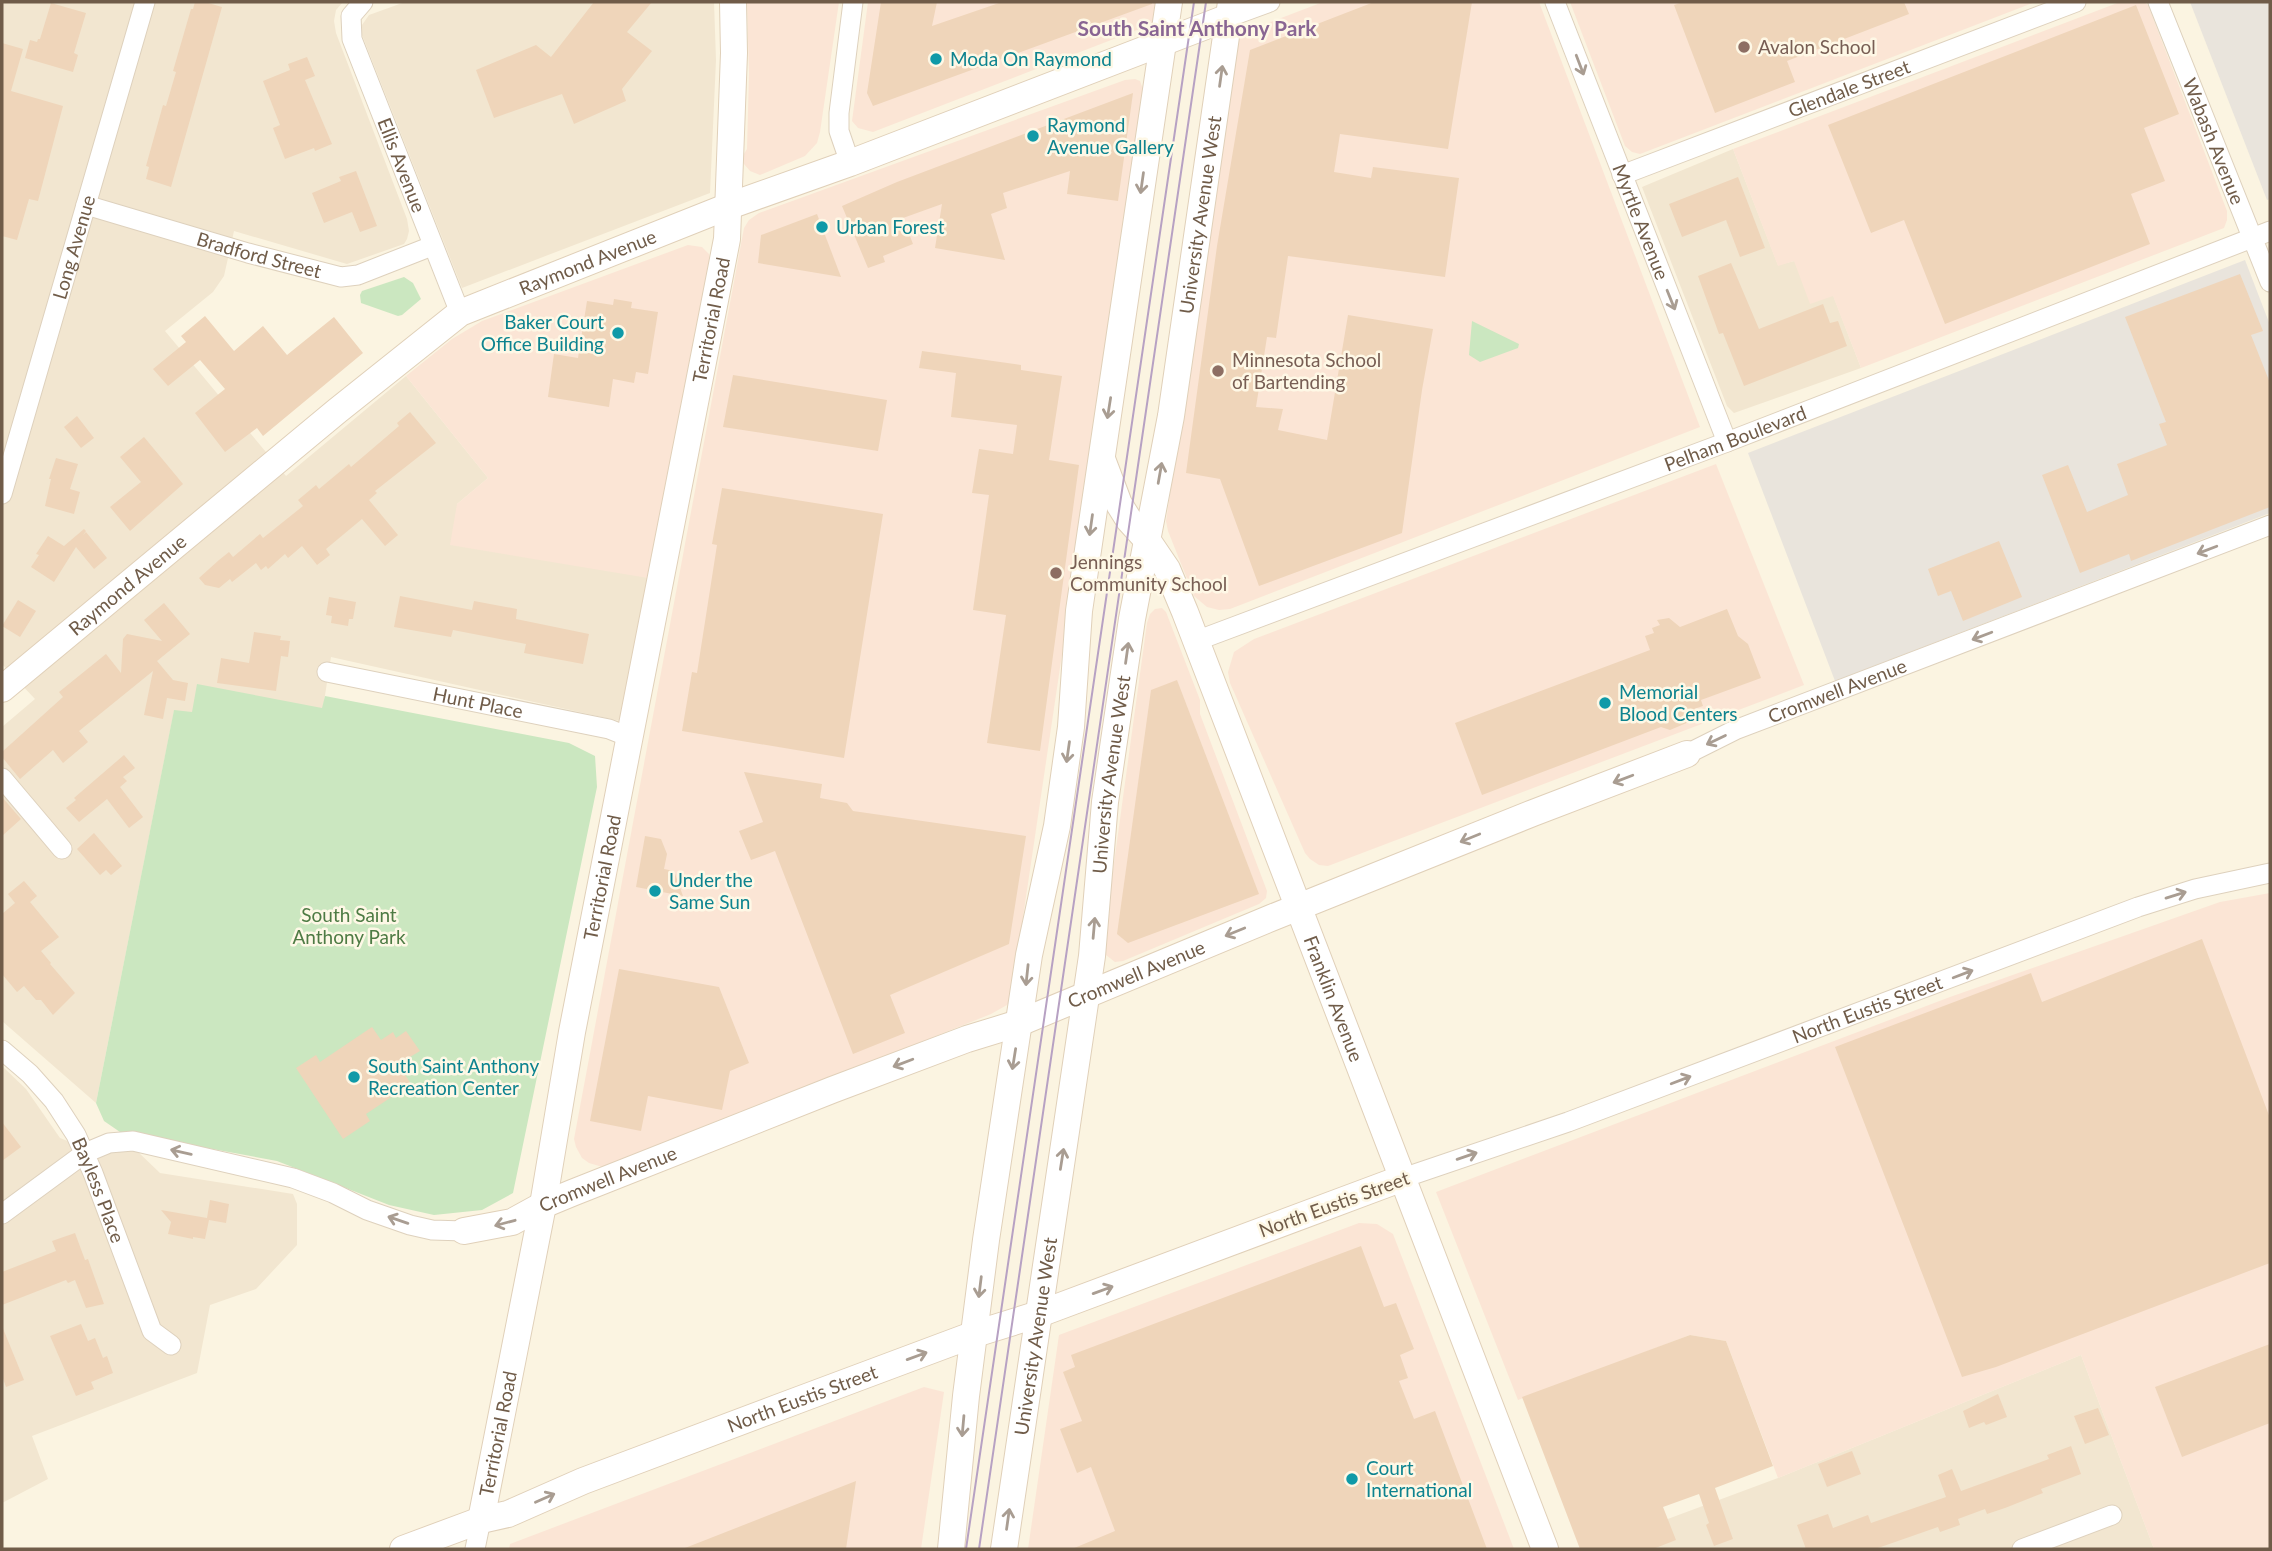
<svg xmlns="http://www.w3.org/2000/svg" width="2272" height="1551" font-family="Lato,sans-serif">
  <rect width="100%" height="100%" fill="#fbf4e1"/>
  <g fill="#f2e6d0">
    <path d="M2,2H343L336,10L334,21L336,33L407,219L409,231L407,239L404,244L347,264L234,231L224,276L213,292L165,331L286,476L406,376L488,478L457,504L648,578L620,721L331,657L323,708L192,713L174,711L96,1103L2,1021V727L35,699L2,664Z"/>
    <path d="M405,2H714L716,60L710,193L462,288L362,35V25L369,15Z"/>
    <path d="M1733,149L1778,265L1794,261L1833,295L1861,368L1734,413L1727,406L1642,187Z"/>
    <path d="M2,1066L26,1089L60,1138L100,1154L122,1150H136L160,1173L293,1194L297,1204V1245L256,1289L210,1305L197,1373L32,1436L48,1479L2,1503Z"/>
    <path d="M2081,1355L2154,1549H1587L1778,1478Z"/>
  </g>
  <g fill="#fbe5d5">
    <path d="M747,2H839L820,132L817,143L805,156L760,175L750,171L744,164L742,157L747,149L749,73Z"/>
    <path d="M868,2H1158L1154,21L1150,25L873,132L858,128L852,121Z"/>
    <path d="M1323,2H1539L1700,427L1230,609L1219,610L1207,607L1194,596L1168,531L1166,521L1237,39L1244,32Z"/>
    <path d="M1570,2H2035L1640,154L1632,152L1625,146Z"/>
    <path d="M2120,2H2144L2148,5L2227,211V220L2224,228L1861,368L1833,296L1810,304L1794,261L1778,266L1733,149Z"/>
    <path d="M1135,79L1140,81L1145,95L1011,998L1007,1005L991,1014L606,1168L589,1163L582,1158L576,1147L574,1139L744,228L749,220L759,213L1125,80Z"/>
    <path d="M688,245L702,247L709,254L710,262L648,578L450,545L457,504L488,478L406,376L452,339L482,321Z"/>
    <path d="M1716,464L1804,685L1328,866L1319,865L1310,859L1305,853L1230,683L1228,672L1234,652L1254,639Z"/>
    <path d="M1162,608L1166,612L1200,700V714L1267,891L1266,898L1259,904L1123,961L1115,962L1106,955L1103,943L1147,623L1150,614L1155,609Z"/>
    <path d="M2270,893V1549H2154L2081,1355L1778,1478L1726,1341L1690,1335L1518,1400L1436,1192L1950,997L2220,902Z"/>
    <path d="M1359,1223L1377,1224L1393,1234L1514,1549H1028L1059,1335Z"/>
    <path d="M924,1387L944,1392L921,1549H509L510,1544Z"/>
  </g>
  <g fill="#e9e4dc">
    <path d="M2190,2H2270V199L2267,200Z"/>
    <path d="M2245,260L2270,325V513L1835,681L1748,453Z"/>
  </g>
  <g fill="#cbe7c0">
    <path d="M404,277L413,283L421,299L402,315L398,316L361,303L360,295L362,291Z"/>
    <path d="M1472,321L1519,344L1518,348L1480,362L1469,355Z"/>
    <path d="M197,684L322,708L325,696L569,743L595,756L597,787L513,1193L482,1210L434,1215L389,1205L277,1161L120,1132L104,1121L96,1103L174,710L192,712Z"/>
  </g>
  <g fill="#efd5ba">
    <path d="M195,2H205L222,7L171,187L146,179L149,167L146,166L163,105L166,106L176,72L173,71L191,9H193Z"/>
    <path d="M594,2H652L627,32L652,51L622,89L626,101L574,124L562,94L494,118L476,70L536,45L551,57Z"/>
    <path d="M881,2H937L932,26L1002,2H1152V4L873,106L867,93Z"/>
    <path d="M1374,2H1472L1448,149L1340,134L1334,172L1371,178L1373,167L1459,178L1445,277L1288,256L1276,338L1267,337L1256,407L1283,409L1278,430L1327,440L1348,315L1433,329L1422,390L1402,533L1259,586L1220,479L1186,473L1217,246L1250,50Z"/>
    <path d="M1683,2H1904L1909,14L1787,61L1795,82L1715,113L1674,5Z"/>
    <path d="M51,3L86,13L74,53L78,55L73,72L25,58L30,40L37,42L38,39H40Z"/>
    <path d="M2136,5L2179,114L2144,128L2165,181L2131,194L2150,244L1945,324L1904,220L1871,233L1828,125Z"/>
    <path d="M2,43L23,49L11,91L63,106L38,201L29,199L17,240L2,236Z"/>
    <path d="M307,57L315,76L305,80L332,144L315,151L314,148L285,159L273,128L280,125L263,81L290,70L288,64Z"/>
    <path d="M1133,93L1118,201L1067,194L1070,171L1003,193L1007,208L991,214L1005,260L935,248L942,204L903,218L913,244L883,256L885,262L868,268L842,206L897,182Z"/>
    <path d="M356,171L377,226L360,232L352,212L324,223L312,193L341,181L339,177Z"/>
    <path d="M1738,177L1765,248L1740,257L1726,220L1682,237L1669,204Z"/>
    <path d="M817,214L841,277L758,263L761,235Z"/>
    <path d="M1731,263L1759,329L1823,304L1830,323L1838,321L1847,346L1744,386L1723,333L1719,334L1698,276Z"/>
    <path d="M2240,274L2263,331L2251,335L2270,383V507L2131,561L2129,554L2080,573L2042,475L2068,465L2087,512L2128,495L2117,464L2167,445L2159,424L2166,422L2125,317Z"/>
    <path d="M614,299L632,302L631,308L658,312L648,374L636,372L634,383L613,379L609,407L548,397L554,354L578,358L587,301L613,305Z"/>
    <path d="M205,316L234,351L263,326L287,355L334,317L363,353L263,436L257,428L225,452L195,413L225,389L200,360L168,386L153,369L186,342L181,336Z"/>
    <path d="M922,351L1021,365V370L1062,376L1049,460L1079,465L1040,751L987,743L1006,615L973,610L989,495L972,493L979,449L1013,454L1017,425L951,417L956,373L919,368Z"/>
    <path d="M733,375L887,400L878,451L723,427Z"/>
    <path d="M410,412L436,443L375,491L377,493L369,500L398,535L385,546L362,519L326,549L330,555L317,565L302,546L288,558L285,554L268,569L266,566L261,570L256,563L232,582L230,579L219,588L205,585L199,578L219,560L229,552L233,557L260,534L263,538L303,506L298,500L316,485L319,489L349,464L351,467L399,426L397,423Z"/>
    <path d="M77,416L94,438L81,448L64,427Z"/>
    <path d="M144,437L183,484L130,531L110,507L141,482L120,457Z"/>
    <path d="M56,458L78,464L70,489L80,492L74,514L45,506L51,479H49Z"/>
    <path d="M722,488L883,514L844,758L682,731L692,672L697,673L717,545L712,544Z"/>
    <path d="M84,529L86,531L83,535L86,532L107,558L94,569L76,547L54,582L31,567L39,555L36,554L48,536L64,546Z"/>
    <path d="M1999,541L2022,597L1963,621L1951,591L1938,596L1928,569Z"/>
    <path d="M400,596L472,610L474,601L517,609L516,619L589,634L583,664L524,653L526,644L453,630L451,637L394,627Z"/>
    <path d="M329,597L356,602L353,619H349L348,626L331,623L332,616L326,615Z"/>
    <path d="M18,600L36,611L20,637L2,626Z"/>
    <path d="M164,603L190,634L157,661L173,680L188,683L185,701L167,698L163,719L144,715L153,671L79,731L88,742L63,763L53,750L20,779L2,757V752L63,697L59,692L106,654L121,673L123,639L127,634L162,641L144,620Z"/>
    <path d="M1727,609L1738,636L1748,644L1761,678L1701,700L1703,706L1694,709L1696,714L1687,717L1689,722L1670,730L1661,727L1482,795L1455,723L1650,650L1645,636L1654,633L1652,628L1660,625L1657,620L1669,618L1680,627Z"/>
    <path d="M254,632L281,636L280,640L290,641L288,657L281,656L276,691L217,683L221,658L249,663Z"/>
    <path d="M1177,680L1259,894L1128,943L1117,934L1151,690Z"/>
    <path d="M124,755L135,768L123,777L127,781L120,787L143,817L129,828L107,799L79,822L66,808L76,800L74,798Z"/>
    <path d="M744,772L822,784L820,798L847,803L853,811L1026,836L1009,944L890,995L905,1033L853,1054L775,851L751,860L739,831L763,822Z"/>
    <path d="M2,797L21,819L2,836Z"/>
    <path d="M94,833L122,866L111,875L106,870L100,875L77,849Z"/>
    <path d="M645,836L661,839L667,854L664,869L674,871L683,896L636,887Z"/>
    <path d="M24,881L37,896L30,902L59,937L41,951L51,963L50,964L75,993L53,1015L41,1000H36L24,986L17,992L2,974V914L15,903L8,894Z"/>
    <path d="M2202,939L2270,1118V1263L1996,1367L1962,1377L1835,1047L2031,973L2042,1002Z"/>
    <path d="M619,969L719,987L749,1063L730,1071L722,1110L648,1096L641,1131L590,1121Z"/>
    <path d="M372,1027L381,1040L393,1032L396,1038L406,1031L420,1051L410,1057L413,1062L402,1070L411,1084L366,1114L370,1121L343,1139L296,1068L316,1055L320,1062Z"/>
    <path d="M2,1122L21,1147L2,1161Z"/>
    <path d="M210,1200L229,1204L226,1223L209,1220L205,1239L193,1237V1239L168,1234L171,1222L161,1210L207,1218Z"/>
    <path d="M75,1233L85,1260L88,1259L104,1304L86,1308L75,1280L68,1283L66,1280L2,1305V1272L56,1251L52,1241Z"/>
    <path d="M1361,1246L1384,1307L1396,1303L1414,1349L1400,1355L1408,1378L1399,1381L1414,1419L1435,1411L1487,1549H1072L1115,1531L1091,1467L1077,1473L1060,1429L1082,1421L1063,1372L1075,1367L1071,1355Z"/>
    <path d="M81,1324L88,1341L95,1338L103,1358L107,1356L113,1373L91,1382L94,1389L76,1396L50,1336Z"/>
    <path d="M2,1326L24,1380L6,1387L2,1376Z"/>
    <path d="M1690,1335L1726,1341L1773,1466L1715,1488L1733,1539L1714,1546L1706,1525L1709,1523L1699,1494L1663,1507L1676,1540L1653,1549H1580L1522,1397Z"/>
    <path d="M2270,1344V1423L2182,1457L2155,1387Z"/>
    <path d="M1998,1394L2007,1417L1986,1425L1984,1422L1969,1428L1963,1411Z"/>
    <path d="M2098,1408L2109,1435L2085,1444L2074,1416Z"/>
    <path d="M2071,1446L2081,1474L2041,1489L2043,1493L2005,1508L1987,1514L1985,1509L1958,1519L1960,1525L1940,1532L1938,1527L1875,1549H1806L1797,1525L1828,1514L1833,1528L1868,1515L1871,1523L1946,1497L1938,1475L1952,1469L1961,1491L2049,1459L2047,1455Z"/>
    <path d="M1852,1451L1861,1474L1827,1487L1818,1464Z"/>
    <path d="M856,1481L846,1549H685V1548Z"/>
  </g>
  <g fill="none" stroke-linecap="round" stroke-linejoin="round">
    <g stroke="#ded1bd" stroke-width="21">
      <g id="street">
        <path id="s1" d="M363,2L351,16L352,39L460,313"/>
        <path id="s2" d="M1555,2L1727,442"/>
        <path id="s3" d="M2158,2L2270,282"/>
        <path d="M1229,17L1270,2"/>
        <path d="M850,163L839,131V113L853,2"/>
        <path id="s4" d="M1622,175L2076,2"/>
        <path id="s5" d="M86,205L248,253L341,277L358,275L432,246"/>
        <path id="s6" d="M2,494L145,2"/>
        <path id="s7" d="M1196,641L1727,442L2270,231"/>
        <path id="s8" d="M327,672L609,729L629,737"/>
        <path id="s9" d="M1687,754L1735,730L2270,525"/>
        <path d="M2,778L62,849"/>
        <path id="s10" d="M2,1050L30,1074L54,1101L76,1135L93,1173L152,1331L171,1345"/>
        <path id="s11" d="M1403,1178L1568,1122L2138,907L2195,889L2270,873"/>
        <path d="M2,1214L85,1153L109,1143L133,1141L293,1178L333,1193L367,1210L410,1225L432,1230L464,1231"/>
        <path d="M475,1549L481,1520"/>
        <path d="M2022,1549L2112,1515"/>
      </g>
    </g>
    <g stroke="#e0d0b9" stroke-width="28">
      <g id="secondary">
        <path id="s12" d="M1102,459L1119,504L1129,520L1148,541L1167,569L1185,612L1545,1549"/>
        <path id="s13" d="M2,689L337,411L460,313L729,206L850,163L1229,17"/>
        <path id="s14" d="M464,1231L512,1222L543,1205L572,1193L832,1090L967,1039L1019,1023L1271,918L1533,813L1687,754"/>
        <path id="s15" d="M481,1520L543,1205L572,1032L727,239L734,53L733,2"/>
        <path id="s16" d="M403,1549L481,1520L508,1514L583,1481L777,1408L975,1334L1039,1314L1403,1178"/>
        <path d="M951,1549L966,1396L986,1240L1029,955L1057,826L1071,727L1079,611L1169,2"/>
        <path id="s17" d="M1004,1549L1092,956L1105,802L1132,619L1171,416L1231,2"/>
      </g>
    </g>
    <use href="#street" stroke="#fff" stroke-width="19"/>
    <use href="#secondary" stroke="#fff" stroke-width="26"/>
    <g stroke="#b7a1c3" stroke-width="2">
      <path d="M966,1549L1194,2"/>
      <path d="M979,1549L1206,2"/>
    </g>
  </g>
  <defs><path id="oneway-shaft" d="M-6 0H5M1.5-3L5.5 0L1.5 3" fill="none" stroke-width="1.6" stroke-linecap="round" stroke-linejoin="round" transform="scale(1.75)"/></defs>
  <g stroke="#a99d92">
    <use href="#oneway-shaft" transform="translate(1580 65) rotate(69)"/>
    <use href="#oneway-shaft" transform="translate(1221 76) rotate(-82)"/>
    <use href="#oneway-shaft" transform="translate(1142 183) rotate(98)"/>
    <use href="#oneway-shaft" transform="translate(1671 300) rotate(68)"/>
    <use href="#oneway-shaft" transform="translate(1109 408) rotate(99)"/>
    <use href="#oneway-shaft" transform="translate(1160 473) rotate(-80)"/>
    <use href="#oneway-shaft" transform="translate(1091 525) rotate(98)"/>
    <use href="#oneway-shaft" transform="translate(2207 550) rotate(159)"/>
    <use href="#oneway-shaft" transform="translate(1982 636) rotate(159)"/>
    <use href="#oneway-shaft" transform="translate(1127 653) rotate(-82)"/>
    <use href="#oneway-shaft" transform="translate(1716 740) rotate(154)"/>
    <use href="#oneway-shaft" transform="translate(1068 752) rotate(98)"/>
    <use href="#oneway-shaft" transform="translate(1623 779) rotate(159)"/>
    <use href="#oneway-shaft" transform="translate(1470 838) rotate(158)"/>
    <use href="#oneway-shaft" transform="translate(2176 895) rotate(-17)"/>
    <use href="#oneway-shaft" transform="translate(1094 928) rotate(-85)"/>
    <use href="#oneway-shaft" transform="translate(1235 932) rotate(158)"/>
    <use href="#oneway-shaft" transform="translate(1963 974) rotate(-21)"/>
    <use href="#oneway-shaft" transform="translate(1027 975) rotate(96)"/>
    <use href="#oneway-shaft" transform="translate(1014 1059) rotate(99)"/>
    <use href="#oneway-shaft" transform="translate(903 1063) rotate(159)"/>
    <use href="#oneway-shaft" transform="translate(1681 1080) rotate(-21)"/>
    <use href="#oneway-shaft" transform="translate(181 1152) rotate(-167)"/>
    <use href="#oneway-shaft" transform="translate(1467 1156) rotate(-19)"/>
    <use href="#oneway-shaft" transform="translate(1062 1159) rotate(-81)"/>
    <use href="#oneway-shaft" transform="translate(398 1220) rotate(-161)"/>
    <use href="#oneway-shaft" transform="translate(505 1223) rotate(165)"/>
    <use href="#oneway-shaft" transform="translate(980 1287) rotate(97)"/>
    <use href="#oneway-shaft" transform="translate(1103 1290) rotate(-20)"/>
    <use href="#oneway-shaft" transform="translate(917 1356) rotate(-20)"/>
    <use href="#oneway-shaft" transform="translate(963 1426) rotate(95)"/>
    <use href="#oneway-shaft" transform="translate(545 1498) rotate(-24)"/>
    <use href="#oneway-shaft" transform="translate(1008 1519) rotate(-82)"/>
  </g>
  <g fill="#8d6e63" stroke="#fef8e6" stroke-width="2.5">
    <circle cx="1744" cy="47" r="7"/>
    <circle cx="1218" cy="371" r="7"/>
    <circle cx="1056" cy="573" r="7"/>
  </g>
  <g fill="#0f9aa8" stroke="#fef8e6" stroke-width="2.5">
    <circle cx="936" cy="59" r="7"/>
    <circle cx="1033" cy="136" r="7"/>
    <circle cx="822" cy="227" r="7"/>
    <circle cx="618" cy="333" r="7"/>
    <circle cx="1605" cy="703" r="7"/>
    <circle cx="655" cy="891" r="7"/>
    <circle cx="354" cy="1077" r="7"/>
    <circle cx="1352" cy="1479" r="7"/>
  </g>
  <g text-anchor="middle" stroke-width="5" stroke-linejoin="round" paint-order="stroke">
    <g font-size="19" fill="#785e54" stroke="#fef8e6" text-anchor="start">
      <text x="1758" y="54">Avalon School</text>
      <text x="1232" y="367">Minnesota School<tspan x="1232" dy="22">of Bartending</tspan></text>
      <text x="1070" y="569">Jennings<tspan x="1070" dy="22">Community School</tspan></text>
    </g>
    <g font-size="19" fill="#0d838f" stroke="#fef8e6" text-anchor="start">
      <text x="950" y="66">Moda On Raymond</text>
      <text x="1047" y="132">Raymond<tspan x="1047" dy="22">Avenue Gallery</tspan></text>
      <text x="836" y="234">Urban Forest</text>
      <text x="604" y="329" text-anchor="end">Baker Court<tspan x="604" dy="22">Office Building</tspan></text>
      <text x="1619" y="699">Memorial<tspan x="1619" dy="22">Blood Centers</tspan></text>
      <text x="669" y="887">Under the<tspan x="669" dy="22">Same Sun</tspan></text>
      <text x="368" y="1073">South Saint Anthony<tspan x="368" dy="22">Recreation Center</tspan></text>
      <text x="1366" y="1475">Court<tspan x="1366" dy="22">International</tspan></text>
    </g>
    <g font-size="19" fill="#705c49" stroke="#fef8e6">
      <text dy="7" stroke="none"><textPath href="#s4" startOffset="243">Glendale Street</textPath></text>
      <text dy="7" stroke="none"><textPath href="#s3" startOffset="150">Wabash Avenue</textPath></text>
      <text dy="7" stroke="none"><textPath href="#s1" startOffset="177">Ellis Avenue</textPath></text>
      <text dy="7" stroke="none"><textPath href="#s17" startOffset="1349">University Avenue West</textPath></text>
      <text dy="7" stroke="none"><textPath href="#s2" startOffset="236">Myrtle Avenue</textPath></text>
      <text dy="7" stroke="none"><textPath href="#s6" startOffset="257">Long Avenue</textPath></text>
      <text dy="7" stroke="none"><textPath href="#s5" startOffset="180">Bradford Street</textPath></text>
      <text dy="7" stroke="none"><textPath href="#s13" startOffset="730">Raymond Avenue</textPath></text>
      <text dy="7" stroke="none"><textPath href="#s15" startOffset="1222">Territorial Road</textPath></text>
      <text dy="7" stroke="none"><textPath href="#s7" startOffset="576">Pelham Boulevard</textPath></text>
      <text dy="7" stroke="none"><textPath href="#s13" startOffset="163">Raymond Avenue</textPath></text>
      <text dy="7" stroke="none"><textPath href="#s9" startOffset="163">Cromwell Avenue</textPath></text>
      <text dy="7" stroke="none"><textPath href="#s8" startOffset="154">Hunt Place</textPath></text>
      <text dy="7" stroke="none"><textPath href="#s17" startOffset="782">University Avenue West</textPath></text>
      <text dy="7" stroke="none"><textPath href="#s15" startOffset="654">Territorial Road</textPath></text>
      <text dy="7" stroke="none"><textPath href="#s14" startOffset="721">Cromwell Avenue</textPath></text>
      <text dy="7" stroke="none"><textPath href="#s12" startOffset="590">Franklin Avenue</textPath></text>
      <text dy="7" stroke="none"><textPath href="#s11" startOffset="494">North Eustis Street</textPath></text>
      <text dy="7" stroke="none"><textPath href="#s14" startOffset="154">Cromwell Avenue</textPath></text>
      <text dy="7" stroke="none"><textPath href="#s10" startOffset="173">Bayless Place</textPath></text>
      <text transform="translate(1334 1204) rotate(-20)" y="7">North Eustis Street</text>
      <text dy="7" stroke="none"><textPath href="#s17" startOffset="215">University Avenue West</textPath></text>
      <text dy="7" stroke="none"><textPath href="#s16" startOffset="427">North Eustis Street</textPath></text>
      <text dy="7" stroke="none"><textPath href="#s15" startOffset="88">Territorial Road</textPath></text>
    </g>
    <g font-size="19" fill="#4e7b44" stroke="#fef8e6">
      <text x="349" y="922">South Saint<tspan x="349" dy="22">Anthony Park</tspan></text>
    </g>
    <g font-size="21" font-weight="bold" fill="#896593" stroke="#fef8e6">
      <text x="1197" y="36">South Saint Anthony Park</text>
    </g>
  </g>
  <rect width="2272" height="1551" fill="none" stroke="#705c49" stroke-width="7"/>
</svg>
